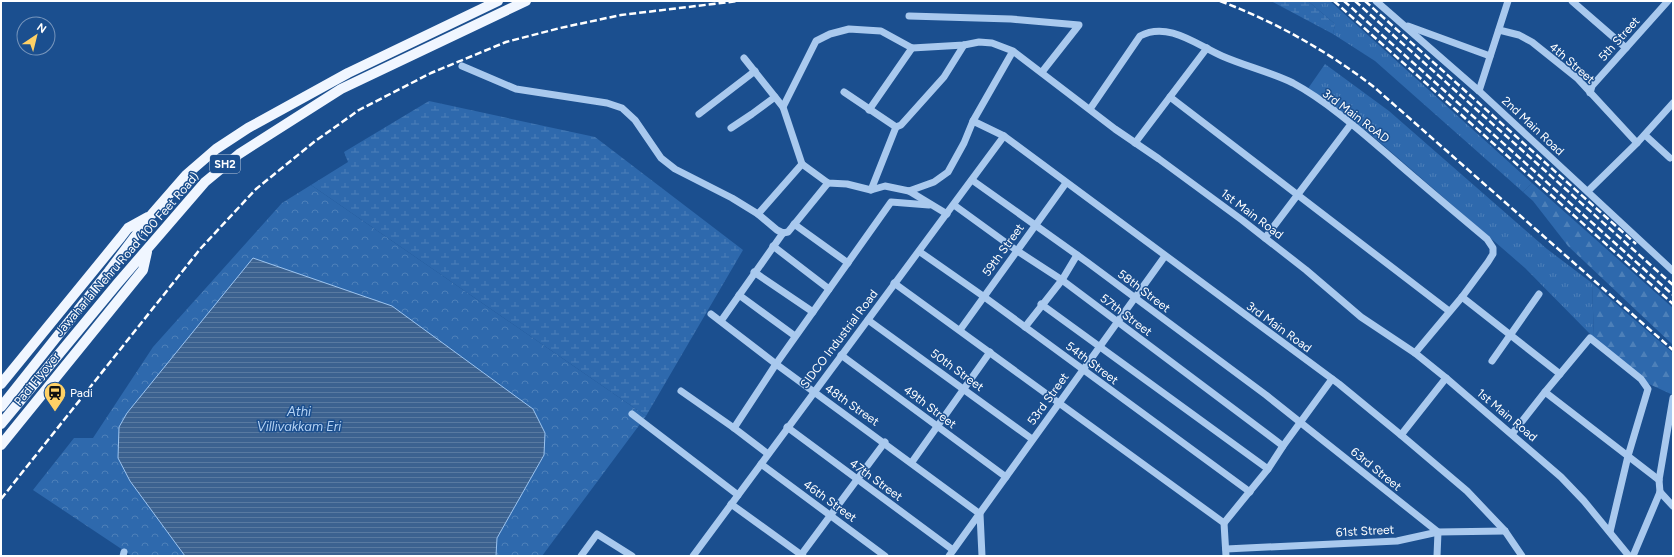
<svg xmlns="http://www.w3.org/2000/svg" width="1674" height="557" font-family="Figtree,sans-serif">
  <defs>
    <pattern id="grass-tufts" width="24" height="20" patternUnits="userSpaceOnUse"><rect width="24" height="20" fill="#2e69ad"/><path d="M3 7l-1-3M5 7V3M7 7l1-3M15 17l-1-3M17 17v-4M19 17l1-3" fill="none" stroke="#4d80b9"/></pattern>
    <pattern id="forest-firs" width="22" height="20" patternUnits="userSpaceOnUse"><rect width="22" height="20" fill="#2e69ad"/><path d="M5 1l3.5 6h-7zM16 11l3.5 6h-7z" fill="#4d80b9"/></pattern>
    <pattern id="wetland-marsh" width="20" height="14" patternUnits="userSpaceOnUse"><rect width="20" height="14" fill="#2e69ad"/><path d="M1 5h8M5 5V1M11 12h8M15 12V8" fill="none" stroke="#4d80b9"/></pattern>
    <pattern id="park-crowns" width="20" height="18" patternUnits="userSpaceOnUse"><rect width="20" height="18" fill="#2e69ad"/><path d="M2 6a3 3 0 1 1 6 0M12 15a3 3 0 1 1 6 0" fill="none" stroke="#4d80b9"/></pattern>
    <pattern id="water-rules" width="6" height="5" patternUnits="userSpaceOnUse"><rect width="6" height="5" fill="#3c6290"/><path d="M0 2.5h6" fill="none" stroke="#597aa1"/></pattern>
  </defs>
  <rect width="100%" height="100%" fill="#1b4f8f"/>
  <g fill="url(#grass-tufts)">
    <path d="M1308,1H1330L1532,183L1523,192L1375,61L1333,34L1335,24Z"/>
    <path d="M1325,64L1389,111L1547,249L1592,283L1594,338L1525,268L1472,222L1368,132L1307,90Z"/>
  </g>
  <g fill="url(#forest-firs)">
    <path d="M1532,183L1673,308V345L1568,246L1533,201L1523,192Z"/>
    <path d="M1592,283L1673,353V395L1649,384L1594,338Z"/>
  </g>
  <g fill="url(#wetland-marsh)">
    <path d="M1271,1H1308L1335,24L1333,34Z"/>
    <path d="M429,101L595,137L743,250L646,416L311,185L348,162L344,152Z"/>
  </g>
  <path fill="url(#park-crowns)" d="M311,185L646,416L542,556H496L497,538L544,455L118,458L130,481L185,556H132L33,490L74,438H93L153,347L282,203Z"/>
  <path fill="url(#water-rules)" stroke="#9cc4f0" d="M253,258L392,306L533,409L545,433L544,455L497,538L496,556H185L130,481L118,458L119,427L127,413Z"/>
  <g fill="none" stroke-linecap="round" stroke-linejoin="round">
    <g stroke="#a9c9ee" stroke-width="7">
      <path d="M1376,1L1479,91L1673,271"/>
      <path d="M1572,1L1626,48"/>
      <path d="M909,16L1011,19L1079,25L1042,72"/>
      <path d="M1408,26L1490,56"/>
      <path d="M1499,30L1519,35L1532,42L1577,78L1637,143"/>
      <path d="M1013,51L973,121L964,143L948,172L934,182L909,191L885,186L871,190L847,184L828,183L802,164L783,107L816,41L830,34L849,29L881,31L912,48L964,45L979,42L992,43L1013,51L1115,129L1159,159L1242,220L1306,270L1361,317L1415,353L1446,378L1561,477L1584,501L1629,556"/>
      <path d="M744,58L783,107"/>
      <path d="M462,66L516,89L607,103L622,108L635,120L661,158L675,169L732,198L758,214L777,230L783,233L788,232L828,183"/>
      <path d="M1479,91L1508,1"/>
      <path d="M844,92L896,127L901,125L944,77L964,45"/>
      <path d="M1590,93L1592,86L1668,1"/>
      <path d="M1170,97L1449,311"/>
      <path d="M1090,109L1140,36C1168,21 1197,45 1222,56C1245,66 1270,72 1293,83C1327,101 1365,135 1394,160C1425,187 1456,213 1487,239L1493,248V254L1488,262L1462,297L1415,353"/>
      <path d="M869,110L912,48"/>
      <path d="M699,114L755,71"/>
      <path d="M973,121L1004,136L1339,384L1401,435L1467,491L1505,531L1522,556"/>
      <path d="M731,128L752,114L775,97"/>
      <path d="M1645,135L1670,158"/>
      <path d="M1135,143L1207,48"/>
      <path d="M972,180L1087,262L1266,395L1438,532L1437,556"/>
      <path d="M871,190L896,127"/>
      <path d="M909,191L947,214"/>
      <path d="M1588,191L1637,143L1673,103"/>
      <path d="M954,205L1016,250L1062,280L1283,446"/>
      <path d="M758,214L802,164"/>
      <path d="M794,224L848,263"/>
      <path d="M1265,238L1351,124"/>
      <path d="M773,246L829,289"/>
      <path d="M920,252L983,296L1250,492"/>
      <path d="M754,272L813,312"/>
      <path d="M894,283L1224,523L1226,556"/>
      <path d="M739,295L795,336"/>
      <path d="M1462,297L1560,374"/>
      <path d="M1041,304L1268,469"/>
      <path d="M711,314L776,364L980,514L982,556"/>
      <path d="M868,320L1032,439"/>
      <path d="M721,321L783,233"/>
      <path d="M1025,327L1062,280L1077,255"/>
      <path d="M960,330L1066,183"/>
      <path d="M841,355L1006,477"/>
      <path d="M1492,361L1539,294"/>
      <path d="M681,391L734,428L768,454"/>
      <path d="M1545,392L1590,338L1641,379L1648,389L1628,456L1610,532"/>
      <path d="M632,414L738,495"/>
      <path d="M787,427L953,550"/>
      <path d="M734,428L776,364L891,202L929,205"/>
      <path d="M1512,434L1545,392L1659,480"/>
      <path d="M1401,435L1446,378"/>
      <path d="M912,462L990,352"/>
      <path d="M761,464L885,556"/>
      <path d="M1660,492L1673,506"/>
      <path d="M731,504L803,556"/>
      <path d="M1224,523L1268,469L1283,446L1332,379"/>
      <path d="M1226,549L1397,541L1438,532L1505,531"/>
      <path d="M801,555L885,442"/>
      <path d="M123,556L124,552"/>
      <path d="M581,556L597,534L632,556"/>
      <path d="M693,556L1004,136"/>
      <path d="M949,556L1165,256"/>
      <path d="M1633,556L1660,492L1659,480L1673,398"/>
    </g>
    <g stroke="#f0f6ff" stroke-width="10">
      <path d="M1,384L121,237L128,228L148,217"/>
      <path d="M1,407L109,271L152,214L186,175L216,149L248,128L348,73L498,1"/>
      <path d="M1,424L117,284L205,182L239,154L341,89L526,1"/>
      <path d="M1,445L143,270L147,252"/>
    </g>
    <g stroke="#fff" stroke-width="2.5" stroke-dasharray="7 3" stroke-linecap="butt">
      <path d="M1220,1C1276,22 1327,51 1374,87L1673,350"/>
      <path d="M1334,1L1673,304"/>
      <path d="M1344,1L1673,295"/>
      <path d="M1355,1L1673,285"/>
      <path d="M1365,1L1636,244"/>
      <path d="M1,499L201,248L256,189L314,142L359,110L431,73L506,42L560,28L621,15L738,1"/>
    </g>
  </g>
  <defs>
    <g id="station-pin" transform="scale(1.15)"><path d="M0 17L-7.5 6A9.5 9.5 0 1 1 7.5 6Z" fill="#ffd166" stroke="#1b4f8f"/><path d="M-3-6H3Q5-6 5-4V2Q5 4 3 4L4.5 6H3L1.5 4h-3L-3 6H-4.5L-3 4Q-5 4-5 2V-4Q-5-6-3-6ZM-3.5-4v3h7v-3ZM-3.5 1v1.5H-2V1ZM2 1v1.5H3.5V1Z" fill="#111"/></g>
  </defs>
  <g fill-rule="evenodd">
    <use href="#station-pin" x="55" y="393"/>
  </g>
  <g text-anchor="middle" stroke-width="3" stroke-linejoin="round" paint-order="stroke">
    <rect fill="#1b4f8f" stroke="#bbcadd" stroke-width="1" x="210" y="155" width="30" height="18" rx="3"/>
    <g font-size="11" font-weight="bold" fill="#fff">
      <text x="225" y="168">SH2</text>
    </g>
    <g font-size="12" fill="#fff" stroke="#1b4f8f">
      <text transform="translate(1619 39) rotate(-48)" y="4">5th Street</text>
      <text transform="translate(1572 63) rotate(41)" y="4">4th Street</text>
      <text transform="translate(1356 116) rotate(37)" y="4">3rd Main RoAD</text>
      <text transform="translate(1533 126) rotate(43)" y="4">2nd Main Road</text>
      <text transform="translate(1252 214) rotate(37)" y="4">1st Main Road</text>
      <text transform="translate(1003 250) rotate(-54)" y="4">59th Street</text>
      <text transform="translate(127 254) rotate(-49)" y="4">Jawaharlal Nehru Road (100 Feet Road)</text>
      <text transform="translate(1144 291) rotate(37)" y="4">58th Street</text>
      <text transform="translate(1126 315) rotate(37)" y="4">57th Street</text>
      <text transform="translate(1279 327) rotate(36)" y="4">3rd Main Road</text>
      <text transform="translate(839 339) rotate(-53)" y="4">SIDCO Industrial Road</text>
      <text transform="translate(1092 363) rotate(37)" y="4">54th Street</text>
      <text transform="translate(957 370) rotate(36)" y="4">50th Street</text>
      <text transform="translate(37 379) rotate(-51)" y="4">Padi Flyover</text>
      <text transform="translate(1048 399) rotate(-54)" y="4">53rd Street</text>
      <text transform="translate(852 405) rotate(35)" y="4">48th Street</text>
      <text transform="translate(930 407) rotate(37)" y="4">49th Street</text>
      <text transform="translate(1507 415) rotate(40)" y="4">1st Main Road</text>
      <text transform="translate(1376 469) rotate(39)" y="4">63rd Street</text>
      <text transform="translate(876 480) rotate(36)" y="4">47th Street</text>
      <text transform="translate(830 501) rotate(36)" y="4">46th Street</text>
      <text transform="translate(1365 531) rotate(-3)" y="4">61st Street</text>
    </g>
    <g font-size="12" fill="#fff" stroke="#1b4f8f" text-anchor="start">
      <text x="70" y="397">Padi</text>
    </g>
    <g font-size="13" font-style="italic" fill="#b5d3f5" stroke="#1b4f8f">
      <text x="299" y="416">Athi<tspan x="299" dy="15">Villivakkam Eri</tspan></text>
    </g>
  </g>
  <rect width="1674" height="557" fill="none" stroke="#ffffff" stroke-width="4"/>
  <g transform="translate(36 36) rotate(35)"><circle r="19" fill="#1b4f8f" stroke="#7695bc"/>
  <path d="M0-3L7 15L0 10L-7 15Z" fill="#ffd166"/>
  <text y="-6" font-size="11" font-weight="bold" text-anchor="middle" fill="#ffffff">N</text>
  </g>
</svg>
